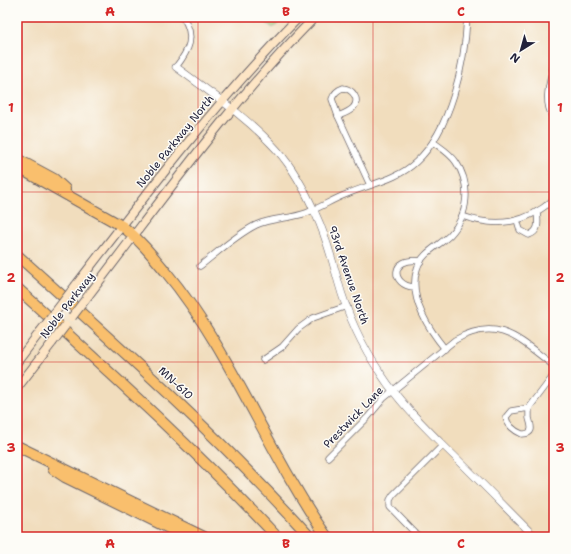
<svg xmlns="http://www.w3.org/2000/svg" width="571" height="554" font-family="'Shantell Sans',sans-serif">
  <defs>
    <pattern id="grass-tufts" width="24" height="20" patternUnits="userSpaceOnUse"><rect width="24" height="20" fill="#aad480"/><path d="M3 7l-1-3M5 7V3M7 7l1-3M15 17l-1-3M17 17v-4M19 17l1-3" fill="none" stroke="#92b670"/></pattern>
  </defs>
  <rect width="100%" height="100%" fill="#fdfcf7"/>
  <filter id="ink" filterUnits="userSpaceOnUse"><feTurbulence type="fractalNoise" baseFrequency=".025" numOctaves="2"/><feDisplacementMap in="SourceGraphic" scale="8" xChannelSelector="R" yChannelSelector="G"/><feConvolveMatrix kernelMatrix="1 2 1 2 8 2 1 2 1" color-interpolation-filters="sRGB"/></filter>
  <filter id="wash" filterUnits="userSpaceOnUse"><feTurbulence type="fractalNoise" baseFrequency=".012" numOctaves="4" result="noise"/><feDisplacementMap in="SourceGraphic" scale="16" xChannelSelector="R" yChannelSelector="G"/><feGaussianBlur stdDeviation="0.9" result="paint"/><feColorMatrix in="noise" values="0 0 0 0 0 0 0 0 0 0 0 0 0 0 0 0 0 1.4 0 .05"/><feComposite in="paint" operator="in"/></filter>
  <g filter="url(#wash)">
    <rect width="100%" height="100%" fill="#f1ddbd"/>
    <path fill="url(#grass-tufts)" stroke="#667b5e" d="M259,17H285L273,28Z"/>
  </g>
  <g filter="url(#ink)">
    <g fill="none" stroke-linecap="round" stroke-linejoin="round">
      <g stroke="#6a6368" stroke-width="7">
        <g id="minor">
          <path d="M554,64C550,82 542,102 554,119"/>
          <path d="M176,67C189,50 196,37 183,17"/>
          <path d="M343,88C352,89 361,99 353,108C349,112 343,114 338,116L332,99C334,93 337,90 343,88Z"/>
          <path d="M338,116L370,185"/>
          <path d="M433,142C441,148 450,153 456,162C471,184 469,215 450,235C439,246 422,252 417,269C408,297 427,327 445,349"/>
          <path d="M462,216C497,228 526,224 554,199"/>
          <path d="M517,220L520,230L529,235C540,231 538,222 537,212"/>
          <path d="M200,266C218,252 236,235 256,225C271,218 290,219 306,213C320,208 333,199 347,194C370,184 397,180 416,162C451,130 465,63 467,17"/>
          <path d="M414,287C391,286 389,256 421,261"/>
          <path d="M263,360L282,347L298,329L313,318L347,306"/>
          <path d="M529,408C529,411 529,415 529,418C531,426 535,434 522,434C515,431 507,425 506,417L511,411Z"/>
          <path d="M529,408L554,375"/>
          <path d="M328,457L368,417L384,398L455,340C499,315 520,340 554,366"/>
          <path d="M419,537L390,507V500L393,495L443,445"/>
        </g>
      </g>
      <g stroke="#6a6368" stroke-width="8">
        <path id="tertiary" d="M176,67C211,93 248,118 277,150C294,169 306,192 316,215C326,236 332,259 338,281C347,314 362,346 381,374C399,402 424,426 447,449C477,478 506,508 535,537"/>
      </g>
      <g stroke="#6a6368" stroke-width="10">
        <g id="secondary">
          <path d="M76,285C147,193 217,101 299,17"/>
          <path d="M88,296C161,201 230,103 315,17"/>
          <path d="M17,362L40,332"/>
          <path d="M17,388L52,343"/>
        </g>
      </g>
      <g stroke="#6a6368" stroke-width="12">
        <g id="motorway">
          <path d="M17,159L54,179L65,189"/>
          <path d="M17,167L122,226C139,239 152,255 166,272C232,352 267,452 327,537"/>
          <path d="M17,255C118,346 219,436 310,537"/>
          <path d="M17,288C106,369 195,449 277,537"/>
          <path d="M17,446L204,537"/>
          <path d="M53,469L65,477L187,537"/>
        </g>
      </g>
      <use href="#minor" stroke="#fff" stroke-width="5.5"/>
      <use href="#tertiary" stroke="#fff" stroke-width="7"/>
      <use href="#secondary" stroke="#fde5c5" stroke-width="8"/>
      <use href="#motorway" stroke="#f9bf6d" stroke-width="10"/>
      <g stroke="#6a6368" stroke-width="10" stroke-linecap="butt">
        <g id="secondary-bridge">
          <path d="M72,317L88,296"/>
          <path d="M40,332L76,285"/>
          <path d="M52,343L65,326"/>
        </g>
      </g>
      <use href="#secondary-bridge" stroke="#fde5c5" stroke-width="8"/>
    </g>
  </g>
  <path fill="none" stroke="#d62828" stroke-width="1" stroke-opacity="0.55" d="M198,17V537M373,17V537M17,192H554M17,362H554"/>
  <g text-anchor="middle" stroke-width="3" stroke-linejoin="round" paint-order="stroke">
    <g font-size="11" fill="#22223b" stroke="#fdfcf7">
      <text transform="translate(175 141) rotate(-51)" y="4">Noble Parkway North</text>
      <text transform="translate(349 275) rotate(71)" y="4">93rd Avenue North</text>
      <text transform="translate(67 305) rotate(-52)" y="4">Noble Parkway</text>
      <text transform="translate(176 383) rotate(43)" y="4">MN-610</text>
      <text transform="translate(353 417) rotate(-46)" y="4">Prestwick Lane</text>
    </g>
  </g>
  <rect width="571" height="554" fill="none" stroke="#fdfcf7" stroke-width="44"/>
  <g transform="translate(521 50) rotate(217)" stroke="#fdfcf7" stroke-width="3" paint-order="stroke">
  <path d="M0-3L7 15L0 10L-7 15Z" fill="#22223b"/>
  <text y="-6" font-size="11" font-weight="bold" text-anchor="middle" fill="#22223b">N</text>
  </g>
  <rect x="22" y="22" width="527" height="510" fill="none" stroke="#d62828" stroke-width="1.5"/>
  <g font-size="13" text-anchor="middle" font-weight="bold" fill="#d62828">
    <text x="110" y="16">A</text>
    <text x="286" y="16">B</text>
    <text x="461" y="16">C</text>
    <text x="11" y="112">1</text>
    <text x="560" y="112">1</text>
    <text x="11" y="282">2</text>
    <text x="560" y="282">2</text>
    <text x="11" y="452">3</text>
    <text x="560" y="452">3</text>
    <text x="110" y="548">A</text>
    <text x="286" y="548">B</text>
    <text x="461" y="548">C</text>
  </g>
</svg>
